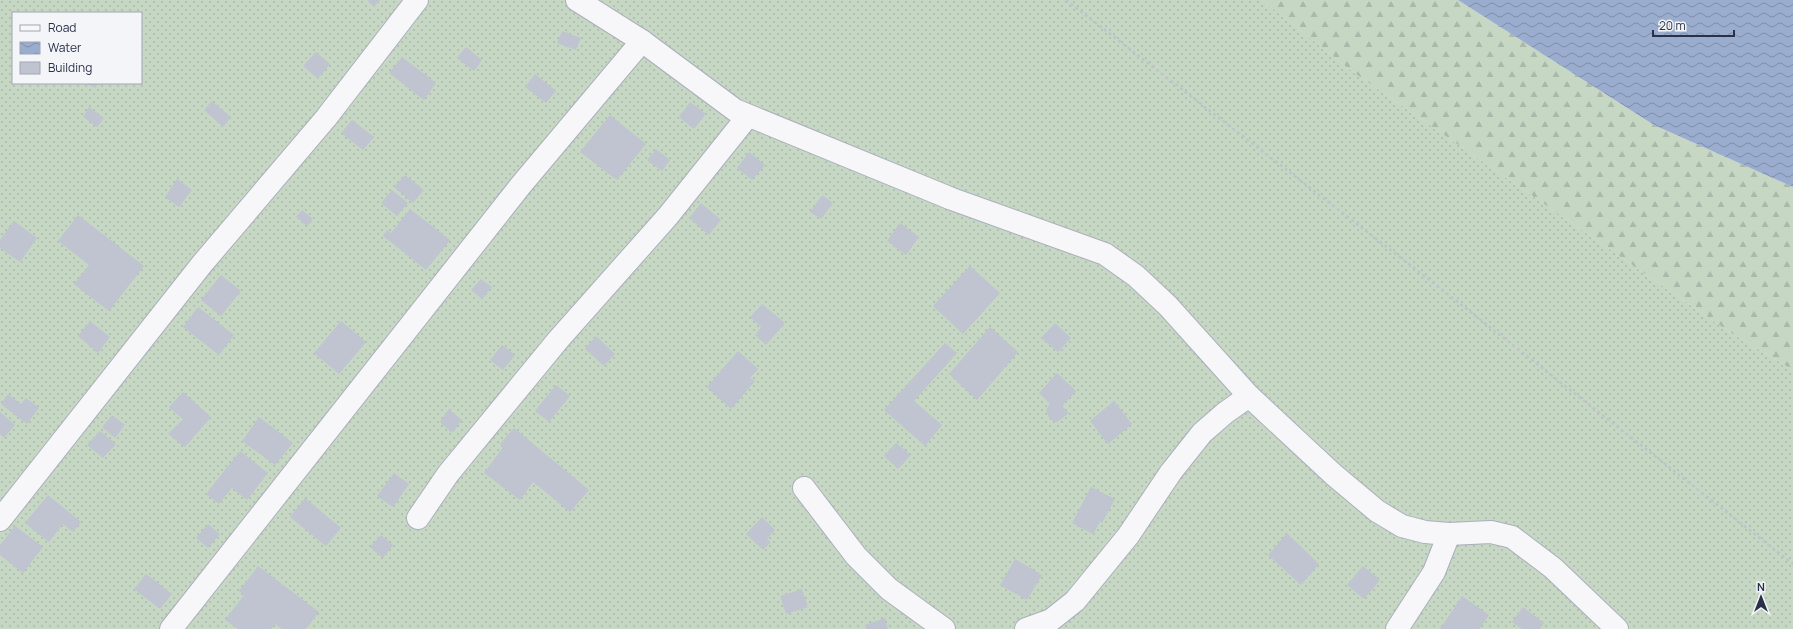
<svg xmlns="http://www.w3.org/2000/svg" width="1793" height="629" font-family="Manrope,sans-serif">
  <defs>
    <pattern id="grass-dots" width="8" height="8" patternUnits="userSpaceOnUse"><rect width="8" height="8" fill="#c6d7c4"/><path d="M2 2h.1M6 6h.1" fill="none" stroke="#aab9aa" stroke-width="1.8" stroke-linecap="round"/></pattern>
    <pattern id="forest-firs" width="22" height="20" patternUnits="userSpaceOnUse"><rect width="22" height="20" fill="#c6d7c4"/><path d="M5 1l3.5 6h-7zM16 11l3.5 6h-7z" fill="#aab9aa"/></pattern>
    <pattern id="water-waves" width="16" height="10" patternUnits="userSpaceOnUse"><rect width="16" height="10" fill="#9badcf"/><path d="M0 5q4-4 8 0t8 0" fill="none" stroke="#7e8daa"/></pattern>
  </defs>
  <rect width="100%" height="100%" fill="#e3e6ed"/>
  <path fill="url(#grass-dots)" fill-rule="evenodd" d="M0,0H1262L1353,72L1728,331L1793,370V629H0ZM13,13H141V83H13Z"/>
  <path fill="url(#forest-firs)" d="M1262,0H1458L1654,125L1793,187V370L1728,331L1353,72Z"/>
  <path fill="url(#water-waves)" d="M1458,0H1793V187L1654,125Z"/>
  <g fill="#c0c4d0">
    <path d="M367,0H380L374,7Z"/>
    <path d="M562,31L581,38L576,50L557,43Z"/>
    <path d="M466,47L482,60L474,71L457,58Z"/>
    <path d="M316,52L330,64L318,79L303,66Z"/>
    <path d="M402,57L436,83L424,100L389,73Z"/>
    <path d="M535,74L556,91L546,103L525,87Z"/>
    <path d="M85,83H98L95,88Z"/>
    <path d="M212,101L231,117L223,127L204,110Z"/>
    <path d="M690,102L706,114L694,129L679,117Z"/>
    <path d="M89,107L104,118L97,127L83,117Z"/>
    <path d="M610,115L646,144L617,180L580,152Z"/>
    <path d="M352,120L374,137L363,150L341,133Z"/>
    <path d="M656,149L670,160L662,171L647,160Z"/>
    <path d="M749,152L765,165L752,180L737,168Z"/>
    <path d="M405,175L424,190L413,203L394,187Z"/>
    <path d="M177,179L192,190L179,207L165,197Z"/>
    <path d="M392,190L408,203L397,216L381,203Z"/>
    <path d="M822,195L833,203L821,219L810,212Z"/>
    <path d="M701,203L721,220L709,235L689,218Z"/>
    <path d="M410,209L450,240L426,270L383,236L387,230L391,233Z"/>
    <path d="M302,210L313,219L307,226L296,217Z"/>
    <path d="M78,215L144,266L109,311L74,284L89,265L58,241Z"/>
    <path d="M14,221L37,238L20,262L0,248V240Z"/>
    <path d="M900,223L919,237L906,255L887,241Z"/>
    <path d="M970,266L1000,293L963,334L933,306Z"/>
    <path d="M221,275L241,291L221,316L201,300Z"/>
    <path d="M481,279L492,287L482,299L471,290Z"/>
    <path d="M762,304L785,323L766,345L755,335L761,327L750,317Z"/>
    <path d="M198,307L234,335L219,355L183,327Z"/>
    <path d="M90,321L110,337L98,353L78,336Z"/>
    <path d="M341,321L366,342L339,374L314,353Z"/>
    <path d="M1055,323L1071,338L1058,352L1041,338Z"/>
    <path d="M990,327L1018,352L977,400L949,374Z"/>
    <path d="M596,336L615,354L604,366L585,349Z"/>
    <path d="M945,343L957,353L914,401L942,425L925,446L884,410Z"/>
    <path d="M502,345L515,355L503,370L490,360Z"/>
    <path d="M738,351L758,369L750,378L755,381L731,409L707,387Z"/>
    <path d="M1057,373L1076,391L1062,406L1069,413L1057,422L1050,420L1046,410L1050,404L1039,393Z"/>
    <path d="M556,385L570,396L549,422L535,411Z"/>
    <path d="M183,392L211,417L185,447L168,434L183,419L169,407Z"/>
    <path d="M8,394L21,404L26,398L39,408L27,424L1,404Z"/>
    <path d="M1114,401L1132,424L1108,444L1090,421Z"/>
    <path d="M449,409L462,420L452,433L440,422Z"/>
    <path d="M0,412L15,425L4,438L0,434Z"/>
    <path d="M112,415L125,425L115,438L102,427Z"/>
    <path d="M259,417L293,443L275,465L242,441Z"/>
    <path d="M514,428L589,490L570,512L533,482L520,500L484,473L503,447L500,444Z"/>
    <path d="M100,431L116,444L103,458L87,445Z"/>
    <path d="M896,443L911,455L898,469L884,456Z"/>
    <path d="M240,451L268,473L247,500L232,488L219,504L206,494Z"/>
    <path d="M394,473L409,484L393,507L377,496Z"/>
    <path d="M1091,487L1115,499L1102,523L1100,522L1093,534L1072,523Z"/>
    <path d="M48,495L81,522L73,532L63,524L49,542L25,523Z"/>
    <path d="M305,498L341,528L326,546L290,517Z"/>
    <path d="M762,517L775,530L767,539L771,542L763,550L746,534Z"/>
    <path d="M208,524L220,534L208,548L196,538Z"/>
    <path d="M15,526L43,547L23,573L0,555V545Z"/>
    <path d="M1287,533L1319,564L1301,585L1268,555Z"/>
    <path d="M381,535L393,545L383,558L370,547Z"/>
    <path d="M1015,559L1042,575L1027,600L1000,585Z"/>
    <path d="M258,566L319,612L306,629H282L275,624L271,629H238L225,620L244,595L239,591Z"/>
    <path d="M1363,566L1380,580L1364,599L1347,585Z"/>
    <path d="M146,574L172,594L160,609L134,589Z"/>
    <path d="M802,589L808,607L786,614L780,596Z"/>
    <path d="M1462,596L1489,615L1479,629H1440Z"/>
    <path d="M1523,607L1544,623L1540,629H1522L1512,622Z"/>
    <path d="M885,618L888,629H866L865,625Z"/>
  </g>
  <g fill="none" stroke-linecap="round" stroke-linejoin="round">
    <g stroke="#abafbb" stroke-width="24">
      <g id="minor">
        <path d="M577,0L642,41L735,110L952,199L1105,254L1136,276L1168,306L1249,396L1334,475L1377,511L1402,526L1425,532L1449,534L1491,532L1512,537L1553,568L1617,629"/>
        <path d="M804,488L856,556L889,589L944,629"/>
        <path d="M418,518L448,474L558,340L668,216L748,116"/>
        <path d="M0,520L202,264L326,118L417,0"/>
        <path d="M171,629L521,185L642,41"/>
        <path d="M1026,629L1051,620L1075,601L1128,536L1171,472L1202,433L1225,413L1249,396"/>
        <path d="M1397,629L1434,572L1449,534"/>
      </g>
    </g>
    <path stroke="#c1c3cb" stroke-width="2.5" stroke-dasharray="3 3" stroke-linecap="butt" d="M1066,0L1427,278L1793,564"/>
    <use href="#minor" stroke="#f7f7fa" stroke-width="22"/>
  </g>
  <rect x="12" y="12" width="130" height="72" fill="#f3f5f9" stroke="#a2a6b2"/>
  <rect x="20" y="25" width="20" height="6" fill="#f7f7fa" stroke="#a2a6b2"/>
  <text x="48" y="32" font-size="12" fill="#293047">Road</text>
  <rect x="20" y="42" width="20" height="12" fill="url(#water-waves)" stroke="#a2a6b2"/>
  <text x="48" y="52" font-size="12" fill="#293047">Water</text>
  <rect x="20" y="62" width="20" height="12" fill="#c0c4d0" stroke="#a2a6b2"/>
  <text x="48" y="72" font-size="12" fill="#293047">Building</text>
  <g transform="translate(1761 597)" stroke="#f3f5f9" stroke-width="3" paint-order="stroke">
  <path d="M0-3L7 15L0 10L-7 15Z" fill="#293047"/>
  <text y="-6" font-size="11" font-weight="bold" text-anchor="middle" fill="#293047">N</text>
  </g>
  <path d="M1653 30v6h81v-6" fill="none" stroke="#293047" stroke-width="2"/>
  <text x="1659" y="30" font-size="12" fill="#293047" stroke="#f3f5f9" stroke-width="3" paint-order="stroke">20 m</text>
</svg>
